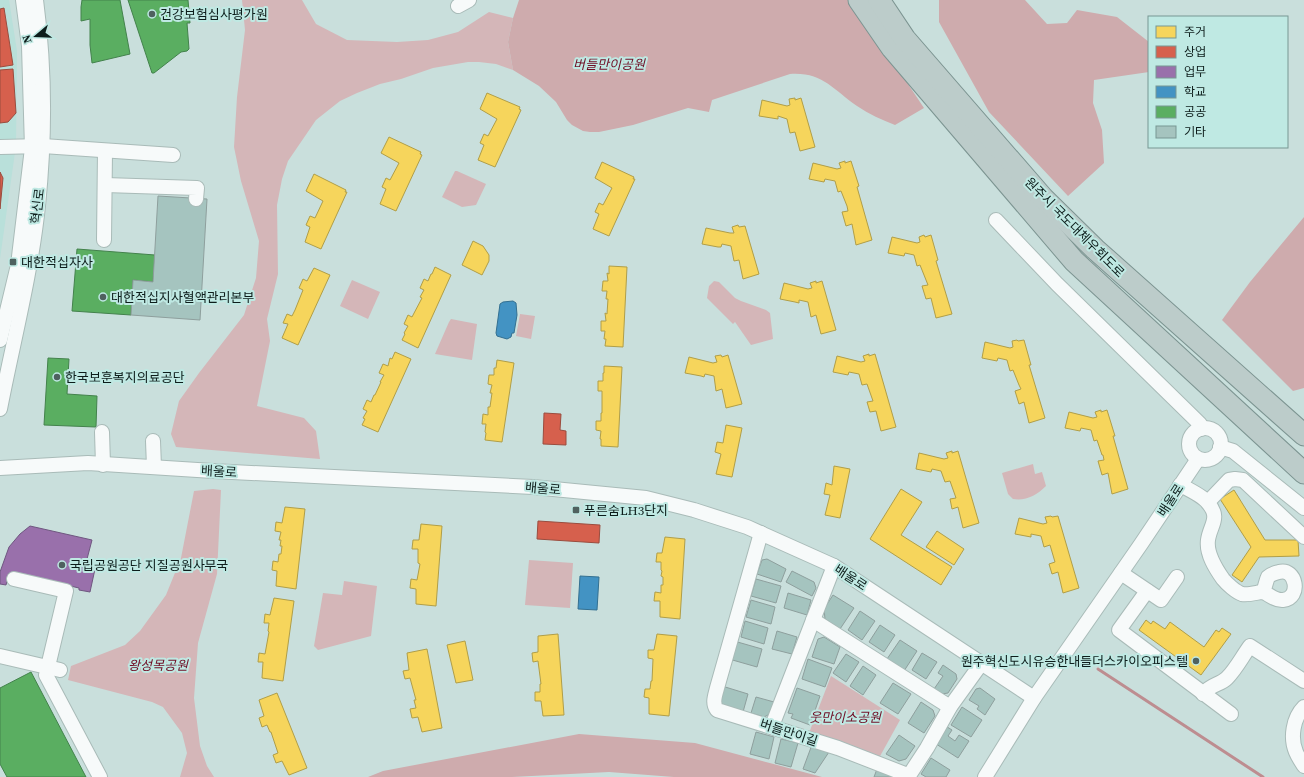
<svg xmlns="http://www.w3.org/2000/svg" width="1304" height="777" font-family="'Source Serif 4','Noto Sans KR',serif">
  <rect width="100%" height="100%" fill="#c9dfdc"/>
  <path fill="#b9e0da" d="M0,0H9L17,51L16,145L0,259Z"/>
  <g fill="#d4b6b8">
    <path d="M242,0H302L316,24L347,40L397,42L428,40L458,32L489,12L513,18L508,42L513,70L496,64L479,62H468L433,68L401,79L380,84L357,93L340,101L316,120L288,161L282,179L277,205L278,274L267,319L270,341L257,406L304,418L316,431L320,459L176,447L171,434L179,401L199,373L244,315L256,278L259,241L241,181L234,147L237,97L245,30Z"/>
    <path d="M455,171H457L486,184L476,205L462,207L442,197Z"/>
    <path d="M352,280L380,292L368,319L340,306Z"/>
    <path d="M714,281L719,282L735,298L741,301L766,310L770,313L773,339L751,345L735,322L733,324L707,298L709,286Z"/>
    <path d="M520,314L535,316L531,339L516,336Z"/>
    <path d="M451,319L477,324L472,360L435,354L449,322Z"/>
    <path d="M1033,464L1035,474L1042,472L1046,486C1037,495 1026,501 1013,499L1008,494L1002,473Z"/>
    <path d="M213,489L221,490L217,574L198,643L194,698L200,746L207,766L214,777H180L187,753L182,733L163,707L152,702L68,680L71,666L125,645L140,631L166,595L181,558L194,491Z"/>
    <path d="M529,560L573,563L570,608L525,605Z"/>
    <path d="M344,581L377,586L371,636L318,650L314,646L323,593L342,595Z"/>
    <path d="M831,676L900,720L879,758L809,733Z"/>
  </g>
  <g fill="#ceabad">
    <path d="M519,0H852L924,108L895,125C882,120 869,114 857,106C832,89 823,72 790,74L712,100L709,112L688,108L633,125L599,132H590L583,131L572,125L567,120L556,102L539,86L513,70L508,42L513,18Z"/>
    <path d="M939,0H1025L1047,24L1067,23L1077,10L1117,17L1149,42V72L1094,80L1093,103L1102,130L1104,163L1068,196L989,112L939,22Z"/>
    <path d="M1304,217V388L1293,391L1222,320L1250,282Z"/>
    <path d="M579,734L695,743L822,777H674L609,772L512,777H368L383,771Z"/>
  </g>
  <g fill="#f6d55c" stroke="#b09e48">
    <path d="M487,93L520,107L519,109L521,110L495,167L478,160L484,145L480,143L484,134L488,136L497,119L480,109Z"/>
    <path d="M795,98V100L801,98L815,147L800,151L795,132L790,133L787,119L778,116V119L759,116L762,100L787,106L790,105L789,99Z"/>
    <path d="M389,137L421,152L420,154L422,155L396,211L380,204L386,189L382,187L386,178L390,180L399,163L381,153Z"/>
    <path d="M845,161V163L851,161L859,186L857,187L872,240L856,245L852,224L846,226L842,212L848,211L847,206L841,191L838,192L835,181L825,179L824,182L809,179L813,163L837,169L841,168L839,163Z"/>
    <path d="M602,162L634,177L633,179H635L609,236L593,229L599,214L595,212L599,203L603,205L612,188L595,178Z"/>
    <path d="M314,174L346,190L345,192H347L321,249L305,242L310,227L306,225L310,216L315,218L323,201L306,191Z"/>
    <path d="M738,225L739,227L745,226L759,274L743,279L739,260L734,261L731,246L722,244L721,247H718L702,244L706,228L730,233H734L732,227Z"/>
    <path d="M924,235L925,237L931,235L938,260L936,261L952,314L936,318L931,298L926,299L922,286L928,285L920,265L917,266L914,255L905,253L904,256L888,253L892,237L917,243L920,242L919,237Z"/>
    <path d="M473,241L483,246L489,255V261L482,275L462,265Z"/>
    <path d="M609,266L627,267L623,347L605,346L606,339H604L605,331H601V321H606L605,313L607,314L608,299H606L607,291H602L603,281H608L607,273L609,274Z"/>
    <path d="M435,267L451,275L418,348L402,340L405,334L404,333L408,326L404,324L408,315L412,317L422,298L420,297L424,290L420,288L424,279L428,281L431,274H432Z"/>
    <path d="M314,268L330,275L298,345L282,338L288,324L283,323L287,314L292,316L295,310L303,290L299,288L303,279L307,281Z"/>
    <path d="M816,281V283L822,281L836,330L821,334L816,315L811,317L808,302L799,300V303L795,302L780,299L784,283L808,289L812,288L810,283Z"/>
    <path d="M1017,340L1018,341L1024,340L1031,365H1029L1045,418L1029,423L1024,402L1019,404L1015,391L1021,389L1019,385L1013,370L1010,371L1007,360L998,358L997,361L982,358L985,342L1010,348L1013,347L1012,341Z"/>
    <path d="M395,352L411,359L378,432L362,425L365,419L363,418L367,411L363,409L367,400L371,402L374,395H375L381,382H380L384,375L379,373L383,364L388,366L390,358L392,359Z"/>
    <path d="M869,354V356L875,354L896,427L881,431L876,411L870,412L867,402L873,401L867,384L862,385L859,374L849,372L848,375L833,372L837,356L861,362L865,361L863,356Z"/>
    <path d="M721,355L722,357L728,355L742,404L726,408L722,389L716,391L714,376L705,374L704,377L701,376L685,373L689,357L713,363L717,362L715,356Z"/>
    <path d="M497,360L514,363L502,442L485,440L486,433L485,432L486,424H482L483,414L488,415V407H490L492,393H490L492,385L488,384L489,375H494V368H496Z"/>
    <path d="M604,366L622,367L618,447L601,446V439H600L601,431L596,430V421H601V413H602V391H598V381H603V373H604Z"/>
    <path d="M1101,410V412L1107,410L1115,436H1113L1128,489L1112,494L1108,473L1102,475L1098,461L1104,460L1103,455H1102L1097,440L1094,441L1091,430L1081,428L1080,431L1065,428L1069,412L1093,418L1097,417L1095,412Z"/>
    <path d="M726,425L742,428L732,477L716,474L721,454L715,452L717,442L723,443Z"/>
    <path d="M952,451V453L958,451L979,523L963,528L958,507L952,509L950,499L956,498L950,481L945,482L941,471L932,469L931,472L916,469L919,453L944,459L948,458L946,453Z"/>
    <path d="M834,466L850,469L840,518L825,515L830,495L824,494L826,483L832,485Z"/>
    <path d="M901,489L922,502L901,535L952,567L941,585L870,539Z"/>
    <path d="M1234,490L1265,540H1298L1299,556L1259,557L1242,582L1232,575L1251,547L1220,499Z"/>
    <path d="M285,507L305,509L296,589L276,586L277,571L272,570L273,561L278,562L279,554H281L282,546H280L281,540H279L281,532L275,531L276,522L282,523Z"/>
    <path d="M1051,516L1052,517L1058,516L1079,588L1063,593L1058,572L1052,574L1049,564L1055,562L1050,545L1044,547L1041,536L1031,534V537L1015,534L1019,518L1043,524L1047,523L1045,517Z"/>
    <path d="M421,524L442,526L436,606L416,604V589L410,588L411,579L417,580L420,564L418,563V549H412L413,540H419Z"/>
    <path d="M937,531L964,549L954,565L926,547Z"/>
    <path d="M665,537L685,539L680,619L660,617V601H654L655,592L661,593V585H663V577L661,576L662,571L661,570V562H656L657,553H662Z"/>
    <path d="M274,598L294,601L283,681L262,678L263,662H258L259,653L265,654L269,632L268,631L269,623H264L265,614L270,615Z"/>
    <path d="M1146,620L1151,624L1153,621L1165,629L1170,622L1204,647L1216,630L1219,632L1222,628L1231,634L1201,675L1139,630Z"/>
    <path d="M558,634L564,715L543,716L541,701H535V692H540V684H541L538,661L533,662L532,653L538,652V636Z"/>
    <path d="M657,634L677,636L669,716L649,714V698L644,697L645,689H650L651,681H652L653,659L648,658V650H654Z"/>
    <path d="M465,641L473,680L456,683L447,645Z"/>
    <path d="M427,649L442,728L422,732L418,717L412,718L410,709L416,708L414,700H416L410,678L405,679L403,671L409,670L407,653Z"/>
    <path d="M277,693L307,768L289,775L282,761L276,763L273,755L278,753L271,732H270L267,725L262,727L259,718L264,716L259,700Z"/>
  </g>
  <g fill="#d6604d" stroke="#9a4c3e">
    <path d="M4,8L13,65L0,67V9Z"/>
    <path d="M13,69L16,113L8,122L0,123V70Z"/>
    <path d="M0,172L3,178L0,209Z"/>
    <path d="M544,413L561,414L560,430L566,431V445L543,444Z"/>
    <path d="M538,521L600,525L599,543L537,539Z"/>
  </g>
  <path fill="#9970ab" stroke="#6f5780" d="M30,526L92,540L87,559L94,565L95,569L90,592L79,590V588L23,575L12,577L9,573L6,585L0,584V572L9,547L20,534Z"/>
  <g fill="#4393c3" stroke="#337091">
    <path d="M513,301L516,303L517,315L514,333H512L511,337L507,339L497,336L496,333L500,304L503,302Z"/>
    <path d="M580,576L599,577L597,610L578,609Z"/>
  </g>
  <g fill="#5aae61" stroke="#43824c">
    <path d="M82,0H120L130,54L92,63L90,45V19L81,21V7Z"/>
    <path d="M128,0H188L190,23H187L189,49L187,51L181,52L154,73H152Z"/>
    <path d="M77,249L155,255L153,282L133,280L131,315L72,311Z"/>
    <path d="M48,358L69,359L67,394L97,396L96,427L44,425Z"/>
    <path d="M31,672L86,777H7L0,764V688Z"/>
  </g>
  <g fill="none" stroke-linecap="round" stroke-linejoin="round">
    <path stroke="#bd8d90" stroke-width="3" d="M1098,669L1263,777"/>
  </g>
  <g fill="#a5c4bf" stroke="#8e9f9d">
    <path d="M158,196L207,199L200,320L131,315L133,280L153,282Z"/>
    <path d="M767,559L786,569L781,582L757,574L762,560Z"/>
    <path d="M792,571L814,582L816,588L812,596L786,582Z"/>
    <path d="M756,579L781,586L776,603L751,596Z"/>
    <path d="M788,593L811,600L807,615L784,608Z"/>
    <path d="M833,595L854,608L840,629L825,619L824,609Z"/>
    <path d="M751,600L775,607L771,624L746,617Z"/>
    <path d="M860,611L875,621L862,640L848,630Z"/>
    <path d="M745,621L768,628L764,644L741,637Z"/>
    <path d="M880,625L895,635L884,652L869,642Z"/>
    <path d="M777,631L797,637L792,654L772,649Z"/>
    <path d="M824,637L840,647L834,664L812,657L818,639Z"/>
    <path d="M900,640L917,651L904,671L887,659Z"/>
    <path d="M734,641L762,649L757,667L729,659Z"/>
    <path d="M922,653L937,662L926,679L912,670Z"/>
    <path d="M846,654L859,662L846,682L833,673Z"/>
    <path d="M808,659L832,668L825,687L802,679Z"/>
    <path d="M943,665L956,674L957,679L948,693L942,694L934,689L943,676L938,673Z"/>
    <path d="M863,666L876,675L863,695L850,686Z"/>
    <path d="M893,683L911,694L898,714L880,703Z"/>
    <path d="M722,686L748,694L743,712L722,706L718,700Z"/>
    <path d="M797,688L820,696L810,725L791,718L793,714L788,713Z"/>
    <path d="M980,688L995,699L985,715L977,709L979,706L969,700L976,689Z"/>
    <path d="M756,697L774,702L770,714L764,717L751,713Z"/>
    <path d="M921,702L933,710L935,716L924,733L908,723Z"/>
    <path d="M962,707L982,720L971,737L951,725Z"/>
    <path d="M944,725L952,730L948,736L955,741L959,735L969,741L958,758L933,742Z"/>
    <path d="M756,732L774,737L769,759L750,754Z"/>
    <path d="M899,735L915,746L906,759L899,761L886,754Z"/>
    <path d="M781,739L798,743L791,767L775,763Z"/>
    <path d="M813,742L831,749L815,773L803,769Z"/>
    <path d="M931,758L950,770L946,777H926L921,774Z"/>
    <path d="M877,769L896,777H874Z"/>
  </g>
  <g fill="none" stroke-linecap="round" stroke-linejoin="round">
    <g stroke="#a9bbb8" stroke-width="16">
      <g id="minor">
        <path d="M458,6L469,0"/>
        <path d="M0,147L43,146L173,155"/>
        <path d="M105,185L197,188L196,199"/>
        <path d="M996,220L1057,284L1200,424L1201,429"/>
        <path d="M104,240L105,151"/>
        <path d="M0,340L18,265L32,148L29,46L23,0"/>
        <path d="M0,409C13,342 31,274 38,206C45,138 45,68 36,0"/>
        <circle cx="1205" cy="444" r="16"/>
        <path d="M102,432L103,465"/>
        <path d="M153,441L154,467"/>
        <path d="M1220,447L1233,451L1304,508"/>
        <path d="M0,468L88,463L213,471L533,487L646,498L694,510L747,527L834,566L1034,698"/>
        <path d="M1180,485C1188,489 1203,496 1208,503C1221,518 1210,525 1208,540C1206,554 1216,569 1223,579C1227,584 1236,592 1242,594C1248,595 1255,593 1261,592C1268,592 1273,601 1283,600C1302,598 1296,567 1279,572C1275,573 1271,574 1268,577C1266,581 1265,588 1263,592"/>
        <path d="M1208,502L1229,480L1235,479L1243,480L1304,537"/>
        <path d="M761,533L717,688C715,696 712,703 717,710L838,748L905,774H910L927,748L950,707L981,664"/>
        <path d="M1121,573L1161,600L1177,577"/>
        <path d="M14,579L66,591L46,675L100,777"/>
        <path d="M1147,591L1119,630L1231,714"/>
        <path d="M813,620L950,707"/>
        <path d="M0,656L60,670"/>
        <path d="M1203,694C1211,684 1220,685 1227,678C1236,669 1242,657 1250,646L1304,681"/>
        <path d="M1304,707C1293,718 1290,738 1296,752C1298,757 1301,761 1304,766"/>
        <path d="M772,726L834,566"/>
        <path d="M985,777L1034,698L1141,544L1198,459"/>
      </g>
    </g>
    <g stroke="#7c9491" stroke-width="23">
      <g id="highway">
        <path d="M859,0L892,48L1074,261L1304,473"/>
        <path d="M879,0L905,39L1043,198L1095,249L1304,435"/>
      </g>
    </g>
    <use href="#minor" stroke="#f7fafa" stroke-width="14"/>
    <use href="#highway" stroke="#bcccca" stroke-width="21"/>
  </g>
  <g fill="#4f615f" stroke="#bfe9e3" stroke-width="1.5">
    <circle cx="152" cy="14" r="4"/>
    <rect x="9" y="258" width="8" height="8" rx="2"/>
    <circle cx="103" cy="297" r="4"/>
    <circle cx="57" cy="377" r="4"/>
    <rect x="572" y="506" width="8" height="8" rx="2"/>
    <circle cx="62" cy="565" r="4"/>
    <circle cx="1196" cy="661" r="4"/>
  </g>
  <g text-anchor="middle" stroke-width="4" stroke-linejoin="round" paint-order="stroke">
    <g font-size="13" fill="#0d1d1b" stroke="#bfe9e3" text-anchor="start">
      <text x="160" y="19">건강보험심사평가원</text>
      <text x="21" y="267">대한적십자사</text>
      <text x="111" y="302">대한적십지사혈액관리본부</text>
      <text x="65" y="382">한국보훈복지의료공단</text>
      <text x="584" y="515">푸른숨LH3단지</text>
      <text x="70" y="570">국립공원공단 지질공원사무국</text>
      <text x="1188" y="666" text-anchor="end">원주혁신도시유승한내들더스카이오피스텔</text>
    </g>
    <g font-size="13" font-style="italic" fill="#700d24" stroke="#bfe9e3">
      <text x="609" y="69">버들만이공원</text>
      <text x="158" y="670">왕성목공원</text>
      <text x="845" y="722">웃만이소공원</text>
    </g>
    <g font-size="13" fill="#0d1d1b" stroke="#bfe9e3">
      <text transform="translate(37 206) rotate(-83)" y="5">혁신로</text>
      <text transform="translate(1075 227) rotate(45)" y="5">원주시 국도대체우회도로</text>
      <text transform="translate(219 471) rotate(3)" y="5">배울로</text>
      <text transform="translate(543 488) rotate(5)" y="5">배울로</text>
      <text transform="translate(1170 500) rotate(-57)" y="5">배울로</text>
      <text transform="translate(851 577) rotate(33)" y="5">배울로</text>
      <text transform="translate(789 732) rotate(18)" y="5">버들만이길</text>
    </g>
  </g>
  <rect x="1148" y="16" width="140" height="132" fill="#bfe9e3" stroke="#789793"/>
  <rect x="1156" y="26" width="20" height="12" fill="#f6d55c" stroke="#789793"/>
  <text x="1184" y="36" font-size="12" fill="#0d1d1b">주거</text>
  <rect x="1156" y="46" width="20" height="12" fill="#d6604d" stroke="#789793"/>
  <text x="1184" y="56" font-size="12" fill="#0d1d1b">상업</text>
  <rect x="1156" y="66" width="20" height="12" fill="#9970ab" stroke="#789793"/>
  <text x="1184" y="76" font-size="12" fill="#0d1d1b">업무</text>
  <rect x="1156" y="86" width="20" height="12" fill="#4393c3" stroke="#789793"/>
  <text x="1184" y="96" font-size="12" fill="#0d1d1b">학교</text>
  <rect x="1156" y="106" width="20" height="12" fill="#5aae61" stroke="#789793"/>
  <text x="1184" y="116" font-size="12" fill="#0d1d1b">공공</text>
  <rect x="1156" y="126" width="20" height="12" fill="#a5c4bf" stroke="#789793"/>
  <text x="1184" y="136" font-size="12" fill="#0d1d1b">기타</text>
  <g transform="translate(36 36) rotate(251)" stroke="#bfe9e3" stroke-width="3" paint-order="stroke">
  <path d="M0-3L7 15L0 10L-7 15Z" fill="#0d1d1b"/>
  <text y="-6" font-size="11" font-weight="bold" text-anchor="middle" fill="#0d1d1b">N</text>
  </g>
</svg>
